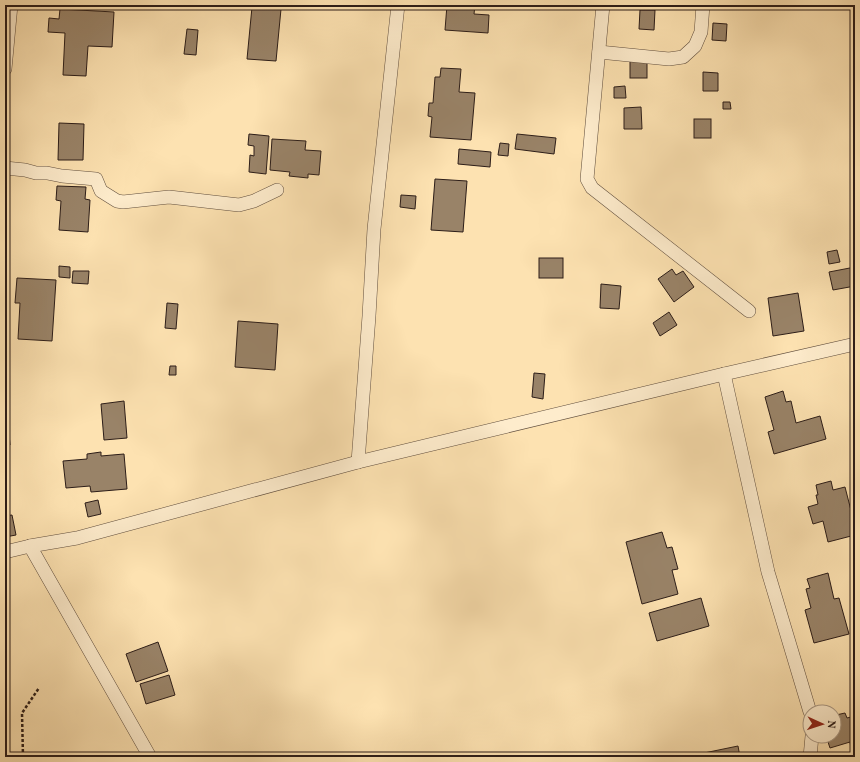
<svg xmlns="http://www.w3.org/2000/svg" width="860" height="762" font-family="Vollkorn,serif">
  <rect width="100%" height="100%" fill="#fde2b1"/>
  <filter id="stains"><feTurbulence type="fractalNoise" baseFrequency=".005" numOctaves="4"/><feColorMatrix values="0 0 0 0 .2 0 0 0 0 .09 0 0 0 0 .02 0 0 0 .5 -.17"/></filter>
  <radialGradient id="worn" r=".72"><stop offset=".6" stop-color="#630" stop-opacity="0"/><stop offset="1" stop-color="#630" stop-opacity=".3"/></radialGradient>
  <g fill="#998368" stroke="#2c1d18">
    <path d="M447,5H475L474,14L489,15L488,33L445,30Z"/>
    <path d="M252,7L281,9L276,61L247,59Z"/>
    <path d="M60,9L114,12L112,47L88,46L86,76L63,75L65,33L48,32L49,18L59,19Z"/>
    <path d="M640,10H655L654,30L639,29Z"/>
    <path d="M713,23L727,24L726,41L712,40Z"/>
    <path d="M187,29L198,30L196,55L184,54Z"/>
    <rect x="630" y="58" width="17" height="20"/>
    <path d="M441,68L461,69L459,92L475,93L471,140L430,137L432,117L428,116L429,103H433L435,77H440Z"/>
    <path d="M703,72L718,73V91H703Z"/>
    <path d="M625,86L626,98H614V87Z"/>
    <path d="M723,102H730L731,109H723Z"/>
    <path d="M641,107L642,129H624V108Z"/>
    <rect x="694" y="119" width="17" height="19"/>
    <path d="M59,123L84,124L83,160H58Z"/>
    <path d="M249,134L269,136L266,174L249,172L250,155L254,156V146L248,145Z"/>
    <path d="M517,134L556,138L554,154L515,149Z"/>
    <path d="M272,139L306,141L305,150L321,151L319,175L308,174V178L289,176L290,172L270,170Z"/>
    <path d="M500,143L509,144L508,156L498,155Z"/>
    <path d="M459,149L491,152L490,167L458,164Z"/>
    <path d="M435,179L467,181L463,232L431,230Z"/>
    <path d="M57,186L86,187L85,199L90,200L88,232L59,230L61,201L56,200Z"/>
    <path d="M401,195L416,196L415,209L400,207Z"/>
    <path d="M837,250L840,262L829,264L827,252Z"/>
    <rect x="539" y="258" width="24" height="20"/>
    <path d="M59,266L70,267V278L59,277Z"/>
    <path d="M855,267V286L833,290L829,272Z"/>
    <path d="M672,269L676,275L683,271L694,287L674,302L658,279Z"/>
    <path d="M73,271H89L88,284L72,283Z"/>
    <path d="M17,278L56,280L52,341L18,339L20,303H15Z"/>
    <path d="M601,284L621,286L619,309L600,308Z"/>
    <path d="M798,293L804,331L773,336L768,298Z"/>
    <path d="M167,303L178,304L176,329L165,328Z"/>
    <path d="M669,312L677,325L660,336L653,323Z"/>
    <path d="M238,321L278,324L275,370L235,367Z"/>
    <path d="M170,366H176V375H169Z"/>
    <path d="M534,373L545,374L543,399L532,397Z"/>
    <path d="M783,391L786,402L791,401L796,423L820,416L826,439L774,454L768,432L774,430L765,397Z"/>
    <path d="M124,401L127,438L104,440L101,404Z"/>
    <path d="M5,411H7L10,445H5Z"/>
    <path d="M101,452V456L124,454L127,489L91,492L90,486L66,488L63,461L87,459V454Z"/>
    <path d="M831,481L833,490L845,487L855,526V535L828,542L823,521L813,524L808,507L818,504L816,495H818L816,485Z"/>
    <path d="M98,500L101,514L88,517L85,503Z"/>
    <path d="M12,515L16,535L5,537V516Z"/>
    <path d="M662,532L667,548L672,547L678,569L672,570L678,594L642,604L626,542Z"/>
    <path d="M828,573L834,599L839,598L849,634L814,643L805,610L811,608L806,589L810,588L807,579Z"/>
    <path d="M701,598L709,626L657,641L649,613Z"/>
    <path d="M158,642L168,671L136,682L126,654Z"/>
    <path d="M169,675L175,695L146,704L140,684Z"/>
    <path d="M845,713L847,718L855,716V747L851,748L850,742L830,748L826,736H834V721L837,720L836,715Z"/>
    <path d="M738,746L740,757H705L704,753Z"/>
  </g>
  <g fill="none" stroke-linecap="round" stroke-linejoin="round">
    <g stroke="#604e3e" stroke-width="14">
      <g id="minor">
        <path d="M603,5L587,179L592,188L749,311"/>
        <path d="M599,52L669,59L683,57L695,46L701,32L703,5"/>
        <path d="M5,69L11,5"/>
        <path d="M5,168L25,170L36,173H47L62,176L96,179L101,191L117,201L123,202L169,197L239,205L254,201L277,190"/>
        <path d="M724,374L768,572L810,712"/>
        <path d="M358,462L369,316L374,229L398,5"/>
        <path d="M30,546L150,757"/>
        <path d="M5,552L30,546L77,538L358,462L724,374L855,344"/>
        <path d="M810,757L812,736"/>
      </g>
    </g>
    <path stroke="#2c1d18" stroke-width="2.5" stroke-dasharray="3 2" stroke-linecap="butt" d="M23,757L22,713L39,688"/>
    <use href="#minor" stroke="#feeccc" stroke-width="13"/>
  </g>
  <rect width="860" height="762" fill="none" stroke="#fde2b1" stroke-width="20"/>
  <rect x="6" y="6" width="848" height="750" fill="none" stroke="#2c1d18" stroke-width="2"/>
  <rect x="10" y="10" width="840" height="742" fill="none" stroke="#2c1d18"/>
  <g transform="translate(822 724) rotate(93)"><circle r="19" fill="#feeccc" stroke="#aa9984"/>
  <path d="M0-3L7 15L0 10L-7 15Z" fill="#8f2418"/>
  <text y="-6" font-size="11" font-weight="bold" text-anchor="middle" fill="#2c1d18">N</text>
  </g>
  <rect width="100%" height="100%" filter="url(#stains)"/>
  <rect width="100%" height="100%" fill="url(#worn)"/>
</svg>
